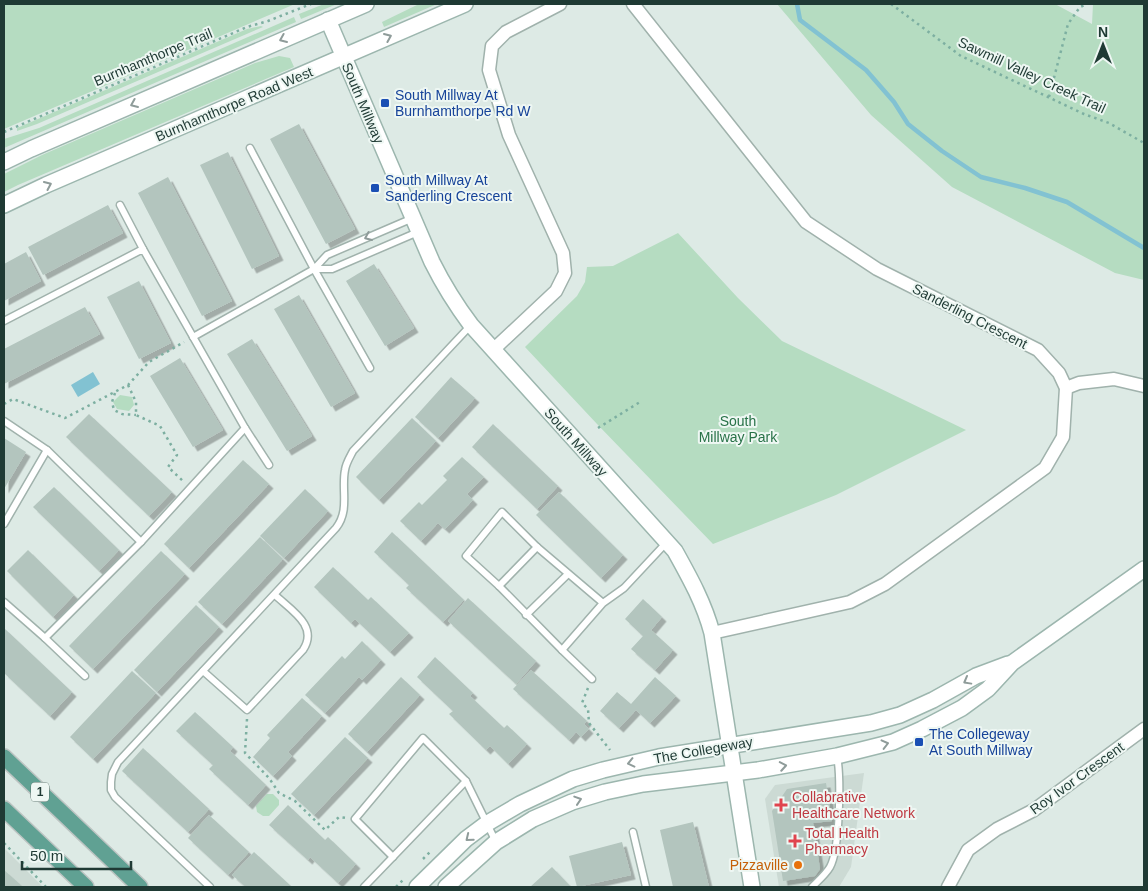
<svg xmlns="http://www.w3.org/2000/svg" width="1148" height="891" font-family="Helvetica,sans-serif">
  <defs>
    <filter id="shadow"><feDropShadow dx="4.5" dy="4.5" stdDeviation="0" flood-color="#0004"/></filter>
  </defs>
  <rect width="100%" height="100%" fill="#ddeae5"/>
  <g fill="#ccdad4">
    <path d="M864,773L851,867L839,887H779L765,799L775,785Z"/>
    <path d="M4,848L43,887H4Z"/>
  </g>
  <g fill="#b5dcc1">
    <path d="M4,4H295L4,129Z"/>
    <path d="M324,4H337L301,19L299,14Z"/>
    <path d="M419,4H437L384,27L382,22Z"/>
    <path d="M777,4H1055L1092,24L1093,4H1144V280L1115,273L952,187L871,115Z"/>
    <path d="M294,17L296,22L4,148V139L39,128Z"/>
    <path d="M261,26L263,27L37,124L17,131V128L247,29Z"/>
    <path d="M279,56L290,58L294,67L18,185L4,192V174L42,155L255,63Z"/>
    <path d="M678,233L738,298L782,341L966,430L836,495L713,544L597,424L525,347L577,296L585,282L587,267L613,266Z"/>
    <path d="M120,395L132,397L134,405L129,411L117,409L113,402Z"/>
    <path d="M267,794H273L279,800V805L269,816H263L257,812L256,806Z"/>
  </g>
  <path fill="#82c2d2" d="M93,372L100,384L78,397L71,385Z"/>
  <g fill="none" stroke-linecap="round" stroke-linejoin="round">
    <path stroke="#82c2d2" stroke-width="4.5" d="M797,4L800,20L866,70L894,102L908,124L942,151L981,177L1025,188L1067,202L1144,248"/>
  </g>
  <g fill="#b3c5be" filter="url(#shadow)">
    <path d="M299,124L355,229L326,244L270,139Z"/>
    <path d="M228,152L279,256L252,269L200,165Z"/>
    <path d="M168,177L232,301L202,316L138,193Z"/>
    <path d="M108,205L123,233L43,275L28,247Z"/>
    <path d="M26,252L41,281L4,301V264Z"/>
    <path d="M374,264L414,328L385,346L346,281Z"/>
    <path d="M139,281L171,343L139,359L107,297Z"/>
    <path d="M299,295L355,393L331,407L274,309Z"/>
    <path d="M85,307L100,334L4,384V349Z"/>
    <path d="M252,339L312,436L287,451L227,354Z"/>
    <path d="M180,358L223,430L193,447L150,376Z"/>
    <path d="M451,377L475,398L438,438L415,417Z"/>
    <path d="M89,414L172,492L149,516L66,437Z"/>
    <path d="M412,418L436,441L379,500L356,477Z"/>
    <path d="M493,424L558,486L537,509L472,447Z"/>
    <path d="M4,438L26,452L4,489Z"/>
    <path d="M462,457L484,477L467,494L473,500L445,529L438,523L421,541L400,521L419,502L422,505L447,480L443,476Z"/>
    <path d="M243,460L269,484L189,568L164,544Z"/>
    <path d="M54,487L119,550L99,571L33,507Z"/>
    <path d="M305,489L328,511L284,558L260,536Z"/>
    <path d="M559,492L623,555L601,578L536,515Z"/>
    <path d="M392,532L464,600L443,622L406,588L409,585L374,552Z"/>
    <path d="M260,537L283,559L222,624L198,602Z"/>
    <path d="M28,550L74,595L53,617L7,571Z"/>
    <path d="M161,551L185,574L93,669L69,646Z"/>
    <path d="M333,567L368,600L371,597L409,633L390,652L355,619L351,623L314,587Z"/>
    <path d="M468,598L536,661L516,684L448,621Z"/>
    <path d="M643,599L662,617L651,630L673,650L655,670L631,649L643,636L625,619Z"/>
    <path d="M196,605L219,627L157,692L134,670Z"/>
    <path d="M4,628L72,692L50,716L4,673Z"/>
    <path d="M362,641L381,660L362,680L359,677L325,713L305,695L342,656L345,659Z"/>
    <path d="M435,657L473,693L470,696L504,728L507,725L527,744L508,764L490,746L486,750L449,714L453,711L417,677Z"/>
    <path d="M531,670L587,721L584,724L589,729L581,737L576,732L569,740L513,689Z"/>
    <path d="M132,671L156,693L93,759L70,737Z"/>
    <path d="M401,677L420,695L367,752L348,734Z"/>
    <path d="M655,677L676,696L650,723L636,710L619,728L600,711L617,692L631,704Z"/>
    <path d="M302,698L322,716L288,752L292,756L273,776L253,757L270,738L267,735Z"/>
    <path d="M195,712L233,747L230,751L266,785L248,805L209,769L213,765L176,731Z"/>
    <path d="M345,737L368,758L314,815L291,794Z"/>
    <path d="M143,748L209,809L188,832L122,771Z"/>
    <path d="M826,783L832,821L813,823L820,869L815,876L783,881L772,811L787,789Z"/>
    <path d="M288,805L325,840L328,837L356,864L338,883L310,857L308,860L269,825Z"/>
    <path d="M209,815L249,852L228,875L188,838Z"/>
    <path d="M693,822L709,887H673L660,830Z"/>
    <path d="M622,842L631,875L577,887L569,856Z"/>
    <path d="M254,852L292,887H246L232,875Z"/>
    <path d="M552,867L571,887H530Z"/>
    <path d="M4,870L23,887H4Z"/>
  </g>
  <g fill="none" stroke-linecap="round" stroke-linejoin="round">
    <g stroke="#a0b2ac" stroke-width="9">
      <g id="lane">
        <path d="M250,148L314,269L370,368"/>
        <path d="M120,205L143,249"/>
        <path d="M314,269H332L418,232"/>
        <path d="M4,321L143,249L245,428L141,542L47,450L4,421"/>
        <path d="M193,337L314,269L327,255L413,218"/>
        <path d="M245,428L269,465"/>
        <path d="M4,524L47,450"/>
        <path d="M499,586L537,547"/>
        <path d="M4,602L45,638L141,542"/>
        <path d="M603,603L537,547L502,512L466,556L499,586L562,650L603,603L624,588L667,542"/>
        <path d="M526,615L568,574"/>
        <path d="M45,638L85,676"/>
        <path d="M562,650L592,679"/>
        <path d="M203,671L247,710L303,650C319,626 291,610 275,595"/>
        <path d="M633,832L646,887"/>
        <path d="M393,857L355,819L423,738L466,781"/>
        <path d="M210,887L115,797L111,790V782L112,774L118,762L336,528C350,510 341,490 345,470C346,463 350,457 353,451L471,325"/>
        <path d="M364,887L466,781L496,842"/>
        <path d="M812,887C818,881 826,874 830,867C840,849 841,777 837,756"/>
      </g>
    </g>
    <g stroke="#a0b2ac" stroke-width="15">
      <g id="street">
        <path d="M633,4L806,222L877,269L1038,350L1059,373L1066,388L1063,437L1045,468L885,584L850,602L712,633"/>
        <path d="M493,350L556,291L565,273L563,253L509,135L489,70L492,46L506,32L560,4"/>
        <path d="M1066,388L1079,383L1114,379L1144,386"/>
        <path d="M948,887L968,850L997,829L1034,810L1144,729"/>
      </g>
    </g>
    <g stroke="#9cb6ae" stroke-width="18">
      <g id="secondary">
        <path d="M328,20L432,262C443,284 456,305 471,325L675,551C690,578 704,603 712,633L752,887"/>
        <path d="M4,162L31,149L366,4"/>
        <path d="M4,205L46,185L465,4"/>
        <path d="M417,887L466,839L486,824L520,804L573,779L603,770L659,757L871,723L900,715L933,700L976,676L1008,664"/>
        <path d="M446,887L496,842L533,819L572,802L605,792L643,784L758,770L837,756L893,742L922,729L962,708L988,689L1012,663L1144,569"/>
      </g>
    </g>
    <g stroke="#bcc4c2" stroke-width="18">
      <g id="primary">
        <path d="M4,757L140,887"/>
        <path d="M4,809L86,887"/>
      </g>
    </g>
    <g stroke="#7dafa1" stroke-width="2.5" stroke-dasharray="2.5 4" stroke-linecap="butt">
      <path d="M891,4L961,56L1084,114L1109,123L1144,143"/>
      <path d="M1049,97L1068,24L1080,7L1087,4"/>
      <path d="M4,132L247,27L268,21L311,4"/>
      <path d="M128,385L136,402V415L160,426L177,455L168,467L184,482"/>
      <path d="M115,393L112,402L114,410L122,414L136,415"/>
      <path d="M4,404L13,399L65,418L128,385L149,362L184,342"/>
      <path d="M598,428L640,402"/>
      <path d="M588,688L582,703L588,709L589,723L610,750"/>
      <path d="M247,719L245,753L269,778L279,793L295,801L325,830L339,817L346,818"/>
      <path d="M4,843L46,887"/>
      <path d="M423,859L431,851"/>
      <path d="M396,887L404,879"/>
    </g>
    <use href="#lane" stroke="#fff" stroke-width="6"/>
    <use href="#street" stroke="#fff" stroke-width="12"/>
    <use href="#secondary" stroke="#fff" stroke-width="15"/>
    <use href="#primary" stroke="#60a193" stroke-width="15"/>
  </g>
  <defs><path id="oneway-chevron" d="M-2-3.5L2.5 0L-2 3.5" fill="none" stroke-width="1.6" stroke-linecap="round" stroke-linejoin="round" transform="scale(1.25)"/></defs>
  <g stroke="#8f9c9a">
    <use href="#oneway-chevron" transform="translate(388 37) rotate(-23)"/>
    <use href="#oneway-chevron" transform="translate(283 39) rotate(157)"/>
    <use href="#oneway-chevron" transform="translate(134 104) rotate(157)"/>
    <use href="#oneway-chevron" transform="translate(48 185) rotate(-24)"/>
    <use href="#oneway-chevron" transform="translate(368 237) rotate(157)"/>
    <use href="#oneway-chevron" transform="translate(967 681) rotate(151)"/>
    <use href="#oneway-chevron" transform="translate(885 744) rotate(-14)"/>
    <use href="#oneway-chevron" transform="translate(631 763) rotate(167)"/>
    <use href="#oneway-chevron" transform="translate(783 766) rotate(-10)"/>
    <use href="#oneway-chevron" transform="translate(578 800) rotate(-18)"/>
    <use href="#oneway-chevron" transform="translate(469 838) rotate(141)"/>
  </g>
  <g fill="#1a4fb4" stroke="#eef7f3" stroke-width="2">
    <rect x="380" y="98" width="10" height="10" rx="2.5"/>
    <rect x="370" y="183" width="10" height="10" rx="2.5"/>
    <rect x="914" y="737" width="10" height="10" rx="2.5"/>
  </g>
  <g fill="#e0444e" stroke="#eef7f3" stroke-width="2">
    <path d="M778.5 797.5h5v5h5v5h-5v5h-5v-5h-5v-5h5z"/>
    <path d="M792.5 833.5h5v5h5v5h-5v5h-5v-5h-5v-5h5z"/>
  </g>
  <circle fill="#e8710a" stroke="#eef7f3" stroke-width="2" cx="798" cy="865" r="5"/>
  <g text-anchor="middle" stroke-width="4" stroke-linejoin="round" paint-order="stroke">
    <rect fill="#eef7f3" stroke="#5d736d" stroke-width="1" x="31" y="782.5" width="18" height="19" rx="4"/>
    <g font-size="12" font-weight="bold" fill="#1f3a34">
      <text x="40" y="796">1</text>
    </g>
    <g font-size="14" fill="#1f3a34" stroke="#eef7f3">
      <text transform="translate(153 57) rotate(-23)" y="5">Burnhamthorpe Trail</text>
      <text transform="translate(1032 75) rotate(25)" y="5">Sawmill Valley Creek Trail</text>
      <text transform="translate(363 103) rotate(67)" y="5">South Millway</text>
      <text transform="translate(234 104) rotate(-23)" y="5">Burnhamthorpe Road West</text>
      <text transform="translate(970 316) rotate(27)" y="5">Sanderling Crescent</text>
      <text transform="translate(576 442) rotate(48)" y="5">South Millway</text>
      <text transform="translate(703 750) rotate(-10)" y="5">The Collegeway</text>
      <text transform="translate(1077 778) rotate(-36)" y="5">Roy Ivor Crescent</text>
    </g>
    <g font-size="14" fill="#164399" stroke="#eef7f3" text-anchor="start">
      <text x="395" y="100">South Millway At<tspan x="395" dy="16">Burnhamthorpe Rd W</tspan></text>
      <text x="385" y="185">South Millway At<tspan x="385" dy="16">Sanderling Crescent</tspan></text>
      <text x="929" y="739">The Collegeway<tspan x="929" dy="16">At South Millway</tspan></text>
    </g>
    <g font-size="14" fill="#287248" stroke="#eef7f3">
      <text x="738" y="426">South<tspan x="738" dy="16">Millway Park</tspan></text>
    </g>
    <g font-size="14" fill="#be3a42" stroke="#eef7f3" text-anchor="start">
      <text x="792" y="802">Collabrative<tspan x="792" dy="16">Healthcare Network</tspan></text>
      <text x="805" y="838">Total Health<tspan x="805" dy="16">Pharmacy</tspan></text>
    </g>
    <g font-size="14" fill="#c56008" stroke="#eef7f3" text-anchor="end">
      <text x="788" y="870">Pizzaville</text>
    </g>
  </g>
  <rect width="1148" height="891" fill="none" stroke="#1f3a34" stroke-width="10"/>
  <g transform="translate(1103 45)" stroke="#eef7f3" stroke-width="4" paint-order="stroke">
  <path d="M0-4L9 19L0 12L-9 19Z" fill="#1f3a34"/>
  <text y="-8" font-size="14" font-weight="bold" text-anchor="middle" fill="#1f3a34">N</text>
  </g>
  <path d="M22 861v8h109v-8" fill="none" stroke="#1f3a34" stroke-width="2.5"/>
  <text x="30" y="861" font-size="15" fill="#1f3a34" stroke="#eef7f3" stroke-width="4" paint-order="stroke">50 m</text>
</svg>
